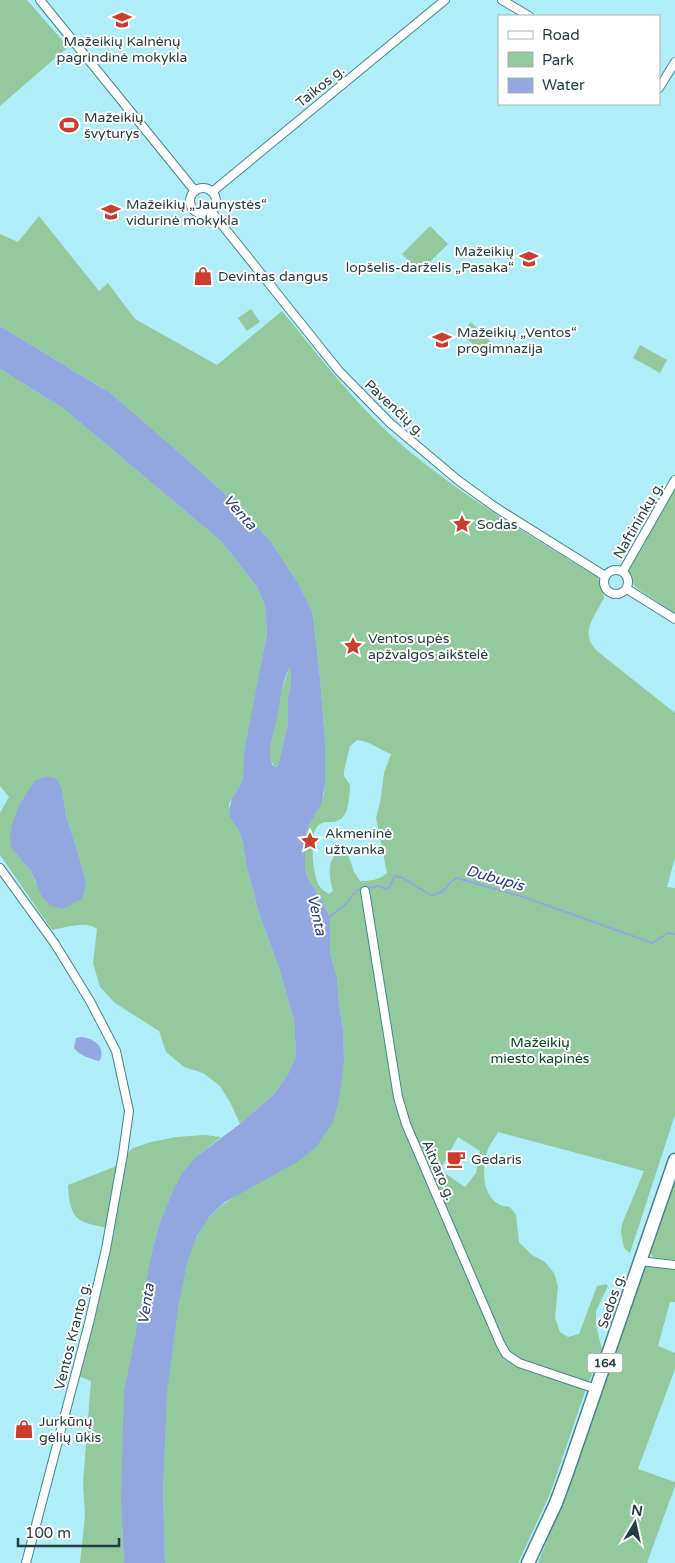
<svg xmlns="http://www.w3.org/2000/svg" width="675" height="1563" font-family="'Varela Round',sans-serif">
  <rect width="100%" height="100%" fill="#afeef9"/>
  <g fill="#94c99d" fill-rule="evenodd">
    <path d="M0,0H27L68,47L0,106Z"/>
    <path d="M39,216L99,291L108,283L135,319L217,365L282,311C312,347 341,385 373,418C435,481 523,531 598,577C599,585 604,590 604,598C594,618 579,632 597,651L675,713V857L667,887L675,888V1115L630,1253L624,1248L621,1232L622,1224L644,1171L498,1132C495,1138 490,1144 488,1149C482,1167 481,1193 498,1204C501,1206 506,1206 510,1207L516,1215L519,1242L532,1255L545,1262L554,1273L558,1286L555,1318L560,1332L568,1337L579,1334L597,1286L606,1284L608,1286L596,1311V1325L602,1350L585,1392L550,1494L518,1563H165C163,1506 161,1448 167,1391C169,1369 173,1346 176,1323C180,1295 183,1261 198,1235C210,1212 225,1202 247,1189L344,1059L343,1030L339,1005L337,977L330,953V917L320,897L308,879L305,869V857L306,833L310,823L322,802L324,794L325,740L320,678L313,614L298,583L271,542L242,509L174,448L110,393L0,326V234L18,242ZM357,740C370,741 378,749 391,754L384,773L380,803L376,818L387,873C379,880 371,881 360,881L354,872L347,851L340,850C326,861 329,876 333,891L329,894C326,892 322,890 320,887C313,878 309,836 317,827C321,822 325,822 331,822C350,822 349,799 350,785L344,776V771L350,746ZM458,1137L480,1151L476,1173L465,1187L440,1170Z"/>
    <path d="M430,226L448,244L420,272L402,254Z"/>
    <path d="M251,309L260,322L247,331L238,318Z"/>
    <path d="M471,322L491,342L481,352L461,333Z"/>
    <path d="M640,345L667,360L660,373L633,358Z"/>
    <path d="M0,369L63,408L222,542L257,587L265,605L267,632L245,753L243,775L241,784L232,798L229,804L230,817L239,831L242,839L247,868L259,913L280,971L294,1020L296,1056L288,1074L274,1094L240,1124L231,1104L220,1086L203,1073L184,1067L166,1052L159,1031L115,1003L100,987L93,963L97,929C86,920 65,928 52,930L0,855V813L9,797L0,786ZM47,776L62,789L66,815L82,866L86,883L36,884L31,871L24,862L20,803L35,780Z"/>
    <path d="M675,486V613L635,587L629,573V566Z"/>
    <path d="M290,665L291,683L288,697V723L278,766L276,767C264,759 273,734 276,722C277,715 277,707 279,699C282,688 287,676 290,665Z"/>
    <path d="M205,1135L221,1137L197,1156L171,1195L160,1222L153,1247L121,1503L124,1563H80L85,1516L83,1483L91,1381L78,1376L115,1230C81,1221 70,1226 68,1185L114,1167L133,1148L151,1142L176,1137Z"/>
    <path d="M675,1177V1260L656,1258L652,1256L650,1250Z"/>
    <path d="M653,1266L675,1267V1302H670L658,1346L675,1353V1369L638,1469L675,1482V1486L647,1563H538L573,1476L642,1271L646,1267Z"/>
  </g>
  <g fill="#92a6e0" fill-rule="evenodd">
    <path d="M0,326L110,393L174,448L242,509L271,542L298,583L313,614L320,678L325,740V782L322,803L310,823L306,833L305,857V869L308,879L320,897L330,917V953L337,977L339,1005L343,1030L344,1059L339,1100L333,1122L317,1146L297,1162L225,1202L210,1216L197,1236L187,1263L179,1302L167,1392L163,1486L165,1563H124L121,1503L124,1392L153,1247L160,1222L171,1195L182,1173L197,1156L240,1124L274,1094L288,1074L296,1056L294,1020L280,971L259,913L247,868L242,839L239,831L230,817L229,811L232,798L241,784L243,775L244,753L267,633L265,605L257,587L222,542L63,408L0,369ZM290,667L291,683L288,697V723L278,766L276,767C272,765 273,766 271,761C268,748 273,735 276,723C280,705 281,682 290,667Z"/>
    <path d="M47,776L57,779L62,789L66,815L82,866L86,883L82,899L62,909L51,906L42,897L31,871L11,847L10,836L12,824L20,803L35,780Z"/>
    <path d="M80,1037C92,1038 104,1044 101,1058L99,1061C91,1059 79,1055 74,1048L76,1038Z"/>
  </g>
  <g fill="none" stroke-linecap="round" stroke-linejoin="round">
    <path stroke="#92a6e0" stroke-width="2" d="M329,917L345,905L357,890L379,886L386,889L390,887L392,881L395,876L403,878L432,896L443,891L451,882L457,878L527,898L652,943L668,933L675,934"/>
    <g stroke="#46838d" stroke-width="10">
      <g id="street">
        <path d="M40,0L195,191"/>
        <path d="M502,0L529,16"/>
        <path d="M659,88L675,62"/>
        <circle cx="203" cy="201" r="13"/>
        <path d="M212,192L445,0"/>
        <path d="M211,211L339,371L390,423L459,481L495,507L605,576"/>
        <circle cx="616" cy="582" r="12"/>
        <path d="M623,571L675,480"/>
        <path d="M627,589L675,619"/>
        <path d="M0,868L55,944L90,1001L116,1051L129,1111L123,1154L106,1249L89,1323L26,1563"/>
        <path d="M365,891L398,1097L406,1124L500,1343L506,1354L519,1363L596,1389"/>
        <path d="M640,1261L675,1265"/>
      </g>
    </g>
    <g stroke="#46838d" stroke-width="15">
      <path id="primary" d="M528,1563L556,1503L567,1473L675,1160"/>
    </g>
    <use href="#street" stroke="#fff" stroke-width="8"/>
    <use href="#primary" stroke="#fff" stroke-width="12"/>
  </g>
  <defs>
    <g id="school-bare" transform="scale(1.5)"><path d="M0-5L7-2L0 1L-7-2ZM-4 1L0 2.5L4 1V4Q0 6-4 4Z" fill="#ca3d2f" stroke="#fff" stroke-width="2.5" paint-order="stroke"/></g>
    <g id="stadium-bare" transform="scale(1.5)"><path d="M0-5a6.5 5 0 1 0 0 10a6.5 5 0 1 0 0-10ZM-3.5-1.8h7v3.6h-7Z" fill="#ca3d2f" stroke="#fff" stroke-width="2.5" paint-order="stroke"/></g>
    <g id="shop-bare" transform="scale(1.5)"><path d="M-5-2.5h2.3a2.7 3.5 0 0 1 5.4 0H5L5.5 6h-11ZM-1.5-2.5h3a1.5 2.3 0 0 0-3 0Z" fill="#ca3d2f" stroke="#fff" stroke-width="2.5" paint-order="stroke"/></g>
    <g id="sight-bare" transform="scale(1.5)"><path d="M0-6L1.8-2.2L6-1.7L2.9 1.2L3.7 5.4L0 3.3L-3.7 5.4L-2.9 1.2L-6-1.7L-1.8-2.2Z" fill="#ca3d2f" stroke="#fff" stroke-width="2.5" paint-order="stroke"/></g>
    <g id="cafe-bare" transform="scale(1.5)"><path d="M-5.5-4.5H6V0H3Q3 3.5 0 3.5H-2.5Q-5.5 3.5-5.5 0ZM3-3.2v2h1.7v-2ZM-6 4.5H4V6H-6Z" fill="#ca3d2f" stroke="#fff" stroke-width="2.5" paint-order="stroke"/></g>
  </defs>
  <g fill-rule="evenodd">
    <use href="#school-bare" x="122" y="20"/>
    <use href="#stadium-bare" x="69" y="125"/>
    <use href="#school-bare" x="111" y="212"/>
    <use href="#school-bare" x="529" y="259"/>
    <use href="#shop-bare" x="203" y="276"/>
    <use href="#school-bare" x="442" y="340"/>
    <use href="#sight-bare" x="462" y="524"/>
    <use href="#sight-bare" x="353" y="646"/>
    <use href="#sight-bare" x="310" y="841"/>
    <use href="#cafe-bare" x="456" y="1159"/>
    <use href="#shop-bare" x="24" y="1429"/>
  </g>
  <g text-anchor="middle" stroke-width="4" stroke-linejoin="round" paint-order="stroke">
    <rect fill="#fff" stroke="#66787b" stroke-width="1" x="587.5" y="1353.5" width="35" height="19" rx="4"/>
    <g font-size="12" font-weight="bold" fill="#253e43">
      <text x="605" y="1367">164</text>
    </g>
    <g font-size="14" fill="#253e43" stroke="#fff" text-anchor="start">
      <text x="122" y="46" text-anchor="middle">Mažeikių Kalnėnų<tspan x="122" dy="16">pagrindinė mokykla</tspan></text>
      <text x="84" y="122">Mažeikių<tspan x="84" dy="16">švyturys</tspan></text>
      <text x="126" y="209">Mažeikių „Jaunystės“<tspan x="126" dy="16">vidurinė mokykla</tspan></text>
      <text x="514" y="256" text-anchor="end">Mažeikių<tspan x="514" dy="16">lopšelis-darželis „Pasaka“</tspan></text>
      <text x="218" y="281">Devintas dangus</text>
      <text x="457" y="337">Mažeikių „Ventos“<tspan x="457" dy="16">progimnazija</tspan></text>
      <text x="477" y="529">Sodas</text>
      <text x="368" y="643">Ventos upės<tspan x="368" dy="16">apžvalgos aikštelė</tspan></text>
      <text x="325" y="838">Akmeninė<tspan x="325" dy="16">užtvanka</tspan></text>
      <text x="471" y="1164">Gedaris</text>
      <text x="39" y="1426">Jurkūnų<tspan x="39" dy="16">gėlių ūkis</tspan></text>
    </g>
    <g font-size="14" fill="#253e43" stroke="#fff">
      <text transform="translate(320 86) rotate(-39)" y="5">Taikos g.</text>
      <text transform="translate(395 408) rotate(43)" y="5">Pavenčių g.</text>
      <text transform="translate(638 520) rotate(-60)" y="5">Naftininkų g.</text>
      <text transform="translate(439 1170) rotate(67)" y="5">Aitvaro g.</text>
      <text transform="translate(611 1301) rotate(-71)" y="5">Sedos g.</text>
      <text transform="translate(72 1336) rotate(-76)" y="5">Ventos Kranto g.</text>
    </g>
    <g font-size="14" fill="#05481d" stroke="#fff">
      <text x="540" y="1047">Mažeikių<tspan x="540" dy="16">miesto kapinės</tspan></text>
    </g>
    <g font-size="15" font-style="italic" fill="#2a3b80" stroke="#fff">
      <text transform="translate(240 512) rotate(48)" y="5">Venta</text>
      <text transform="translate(495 878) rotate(16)" y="5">Dubupis</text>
      <text transform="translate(317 915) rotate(77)" y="5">Venta</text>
      <text transform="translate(146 1304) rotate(-81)" y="5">Venta</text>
    </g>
  </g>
  <rect x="498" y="15" width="162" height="90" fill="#ffffff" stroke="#a8b2b4"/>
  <rect x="508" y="31" width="25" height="8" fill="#ffffff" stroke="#a8b2b4"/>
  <text x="542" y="40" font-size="15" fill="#253e43">Road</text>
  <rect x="508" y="52" width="25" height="15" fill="#94c99d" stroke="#a8b2b4"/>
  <text x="542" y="65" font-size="15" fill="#253e43">Park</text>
  <rect x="508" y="78" width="25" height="15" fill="#92a6e0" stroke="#a8b2b4"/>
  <text x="542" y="90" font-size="15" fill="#253e43">Water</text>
  <g transform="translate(635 1523) rotate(9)" stroke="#ffffff" stroke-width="4" paint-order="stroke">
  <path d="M0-4L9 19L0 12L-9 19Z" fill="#253e43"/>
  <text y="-8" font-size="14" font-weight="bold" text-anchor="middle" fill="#253e43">N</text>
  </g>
  <path d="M18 1538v8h101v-8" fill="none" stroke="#253e43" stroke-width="2.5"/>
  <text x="25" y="1538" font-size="15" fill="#253e43" stroke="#ffffff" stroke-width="4" paint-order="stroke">100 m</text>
</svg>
